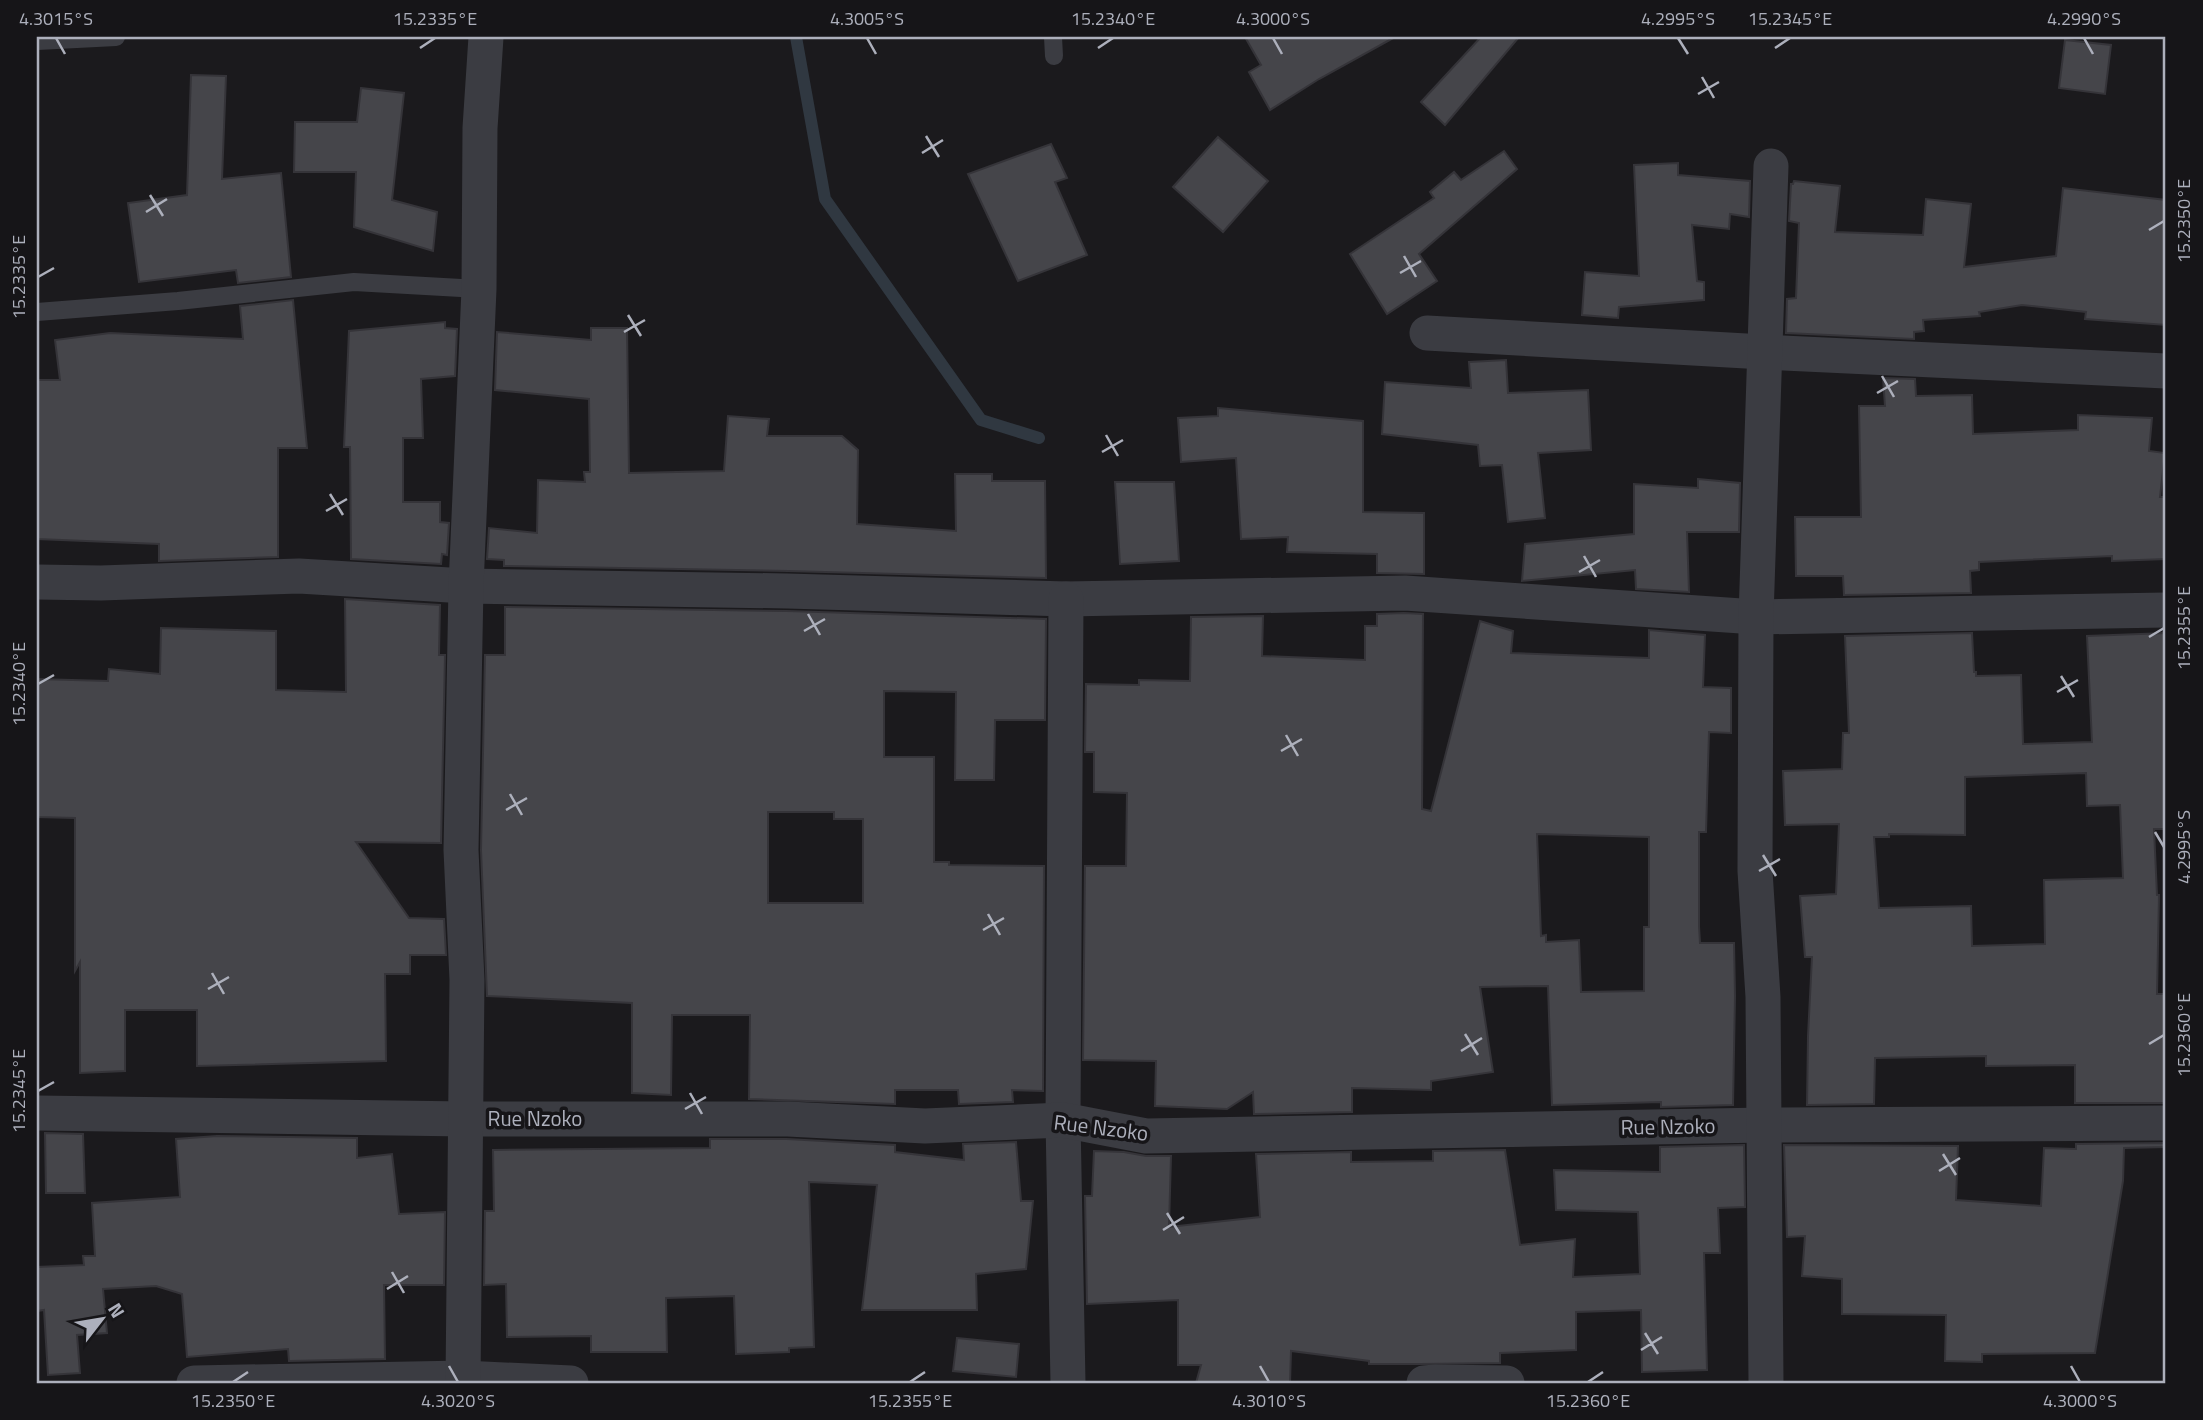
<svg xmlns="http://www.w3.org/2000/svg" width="2203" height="1420" font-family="'Titillium Web',sans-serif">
  <rect width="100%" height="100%" fill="#1b1a1d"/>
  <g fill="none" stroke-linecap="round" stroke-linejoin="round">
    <path stroke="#303841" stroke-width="12" d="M796,37L825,199L981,420L1039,438L1010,429"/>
  </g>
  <g fill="#45454a" stroke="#353439" stroke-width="2" fill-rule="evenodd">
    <path d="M1245,37H1395L1319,79L1270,110L1249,72L1261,65Z"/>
    <path d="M1481,37H1519L1445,125L1421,102Z"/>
    <path d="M2065,40L2111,45L2105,94L2059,88Z"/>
    <path d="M191,75L226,76L222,179L281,173L291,277L238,283L236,270L139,282L128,203L187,195Z"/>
    <path d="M361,88L404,93L392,200L437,212L433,251L354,227L356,172H294L295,122H357Z"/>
    <path d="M1218,137L1268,181L1223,232L1173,187Z"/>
    <path d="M1051,144L1067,178L1055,182L1087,255L1018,281L968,174Z"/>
    <path d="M1504,151L1517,169L1419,254L1437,281L1387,314L1350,254L1434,198L1430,192L1454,172L1461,180Z"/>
    <path d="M1678,163V175L1750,181L1749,217L1730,214L1729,229L1692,225L1697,281L1704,282V300L1619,307L1618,318L1582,315L1585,272L1639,276L1634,165Z"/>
    <path d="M1794,181L1840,186L1835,232L1923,235L1926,199L1971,204L1964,267L2056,256L2063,188L2166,200V325L2085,319L2086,312L2022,305L1979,312L1980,316L1923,320L1924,331L1914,332V339L1786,333L1787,299L1796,298L1799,223L1789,221L1791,184H1793Z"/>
    <path d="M293,300L307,448H278V557L159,561V544L37,539V380H60L55,340L110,333L243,339L240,306Z"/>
    <path d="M445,322V328L457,329L455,376L421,379L423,438H403V502H440V522L449,523L447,555L442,554L441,564L351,559L350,447H344L349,331Z"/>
    <path d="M591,328H627L629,473L724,471L728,416L769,419L767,436H842L858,450L857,524L956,531L955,474H992V481H1045L1046,578L788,571L504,566V560L487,559L489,528L537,533L538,480L585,482L584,472H590L589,399L495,390L497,332L591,340Z"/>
    <path d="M1506,360L1508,393L1588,390L1591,450L1538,453L1545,518L1508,522L1502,465L1480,466L1478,445L1382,434L1385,382L1471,388L1469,362Z"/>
    <path d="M1883,378L1915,379L1916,396L1972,395L1973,434L2078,430V415L2152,418L2149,451L2165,453L2160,497H2166V559L2112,561V556L1979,562V570L1970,571L1971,593L1844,595L1843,576H1796L1795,517H1861L1859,406H1885Z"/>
    <path d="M1218,408L1363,421V512L1424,513V574L1377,573V554L1287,552L1288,537L1241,539L1236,458L1181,462L1178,418L1218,416Z"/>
    <path d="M1698,479L1740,483L1739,532H1687L1689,592L1636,589L1635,570L1522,581L1525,544L1634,534V484L1698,488Z"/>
    <path d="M1115,482H1174L1179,561L1120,564Z"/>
    <path d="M345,599L440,605L439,655H445L441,843L356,842L409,918L444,919L446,955H410V974H385L386,1061L197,1066V1010H125V1071L80,1073V962L75,971V818L37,817V679L108,681L109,669L160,674L161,628L276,631V690L346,692Z"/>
    <path d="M505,607L787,611L1046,619L1045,720H995L994,780H955L956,692L884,691V757H934V862H949V865L1044,866L1043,1091L1012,1090L1013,1102L959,1104L958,1090H895V1104L749,1099L750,1015H672L671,1095L632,1093V1003L487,996L481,850L485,655H505ZM768,812H834V819H863V903H768Z"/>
    <path d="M1404,613L1423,614L1422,809L1431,811L1480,621L1513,631L1511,653L1649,658V630L1705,635L1703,687L1731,688V733L1709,732L1706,832H1699V926L1700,943H1734L1735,996L1733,1105L1661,1107V1102L1552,1105L1548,986L1480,987L1493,1072L1431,1081V1090L1352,1088V1112L1254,1114L1253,1092L1227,1109L1155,1106L1156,1061L1083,1060L1085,866H1126L1127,793L1094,792V752H1085L1086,684L1139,685V680L1190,681L1191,617L1263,616L1262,656L1365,660V626H1377V614ZM1537,834L1649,837V927H1644V991L1581,992L1579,940L1546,942V935L1541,936Z"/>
    <path d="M1972,633L1974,672H1976V676L2021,675L2023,744L2092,742L2087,636L2166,633V829H2154L2157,895H2159L2157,994H2166V1103H2075V1065L1986,1066V1056L1875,1058L1874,1104L1807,1105L1808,1036L1812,957H1805L1800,896L1836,894L1839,824L1785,825L1783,771L1842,769L1843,733H1849L1845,636ZM2086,773L2087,806L2120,805L2123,878L2044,880L2045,944L1972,946L1971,906L1879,908L1874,837H1889V834L1965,835V777Z"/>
    <path d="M45,1133L83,1134L85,1193H46Z"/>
    <path d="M217,1136L357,1138V1158L392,1154L399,1214L445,1212L444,1285H384L385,1359L289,1361L288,1349L187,1357L182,1294L156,1286L103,1289L107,1333L77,1335L80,1373L48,1375L44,1310L37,1311V1267L84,1265L83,1256H95L92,1203L180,1197L176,1139Z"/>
    <path d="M710,1139H787L895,1145V1152L964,1160L963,1144L1016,1142L1021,1201H1033L1026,1269L976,1274L977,1310H862L877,1185L809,1182L814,1347L789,1348V1352L736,1354L734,1296L666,1298L667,1352H591V1336L507,1337L506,1284L484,1285L485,1211H494L493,1150L710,1148Z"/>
    <path d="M2166,1143V1147L2124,1148L2123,1181L2095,1353L1982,1354V1362L1945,1361L1946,1315L1842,1314V1279L1802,1276L1805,1236L1787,1237L1784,1145L1958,1146L1956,1200L2041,1206L2044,1148L2076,1149V1144Z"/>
    <path d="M1744,1145L1745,1207L1718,1208L1720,1253H1704L1707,1370L1642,1372L1641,1310L1576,1312V1350L1500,1353V1363L1420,1364H1369V1361L1291,1351L1290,1383H1196L1201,1365H1178V1300L1087,1304L1085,1196H1092L1094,1151L1124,1152L1146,1156H1171L1169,1227L1260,1217L1256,1154L1351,1152V1162L1433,1161V1151L1505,1150L1520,1245L1575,1239L1573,1277L1640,1274L1638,1212L1556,1210L1554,1170L1660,1172V1147Z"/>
    <path d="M957,1338L1019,1344L1016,1377L953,1371Z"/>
  </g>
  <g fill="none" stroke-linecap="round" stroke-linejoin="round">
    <g stroke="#3b3c42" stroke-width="18">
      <path d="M1053,37L1054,56"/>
      <path d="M37,41L116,37"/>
      <path d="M37,312L178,301L354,282L479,289"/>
    </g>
    <g stroke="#3b3c42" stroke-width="35">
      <path d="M1427,333L1764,352L2166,371"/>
      <path d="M37,582L101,583L299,576L466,586L787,591L1066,599L1405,593L1756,617L2166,610"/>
      <path d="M1066,599L1063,1120L1068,1383"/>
      <path d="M37,1113L466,1119H788L925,1126L1063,1120L1146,1136L1765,1125L2166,1123"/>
      <path d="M194,1383L463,1378L571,1383"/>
      <path d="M463,1383L467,980L461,850L466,586L479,289L480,128L486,37"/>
      <path d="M1424,1383L1436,1382L1507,1383"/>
      <path d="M1766,1383L1763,997L1755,871L1756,617L1771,166"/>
    </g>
  </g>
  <path fill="none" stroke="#adb0bc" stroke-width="2.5" d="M56,38L65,54M867,38L876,54M1273,38L1282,54M1678,38L1688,54M2084,38L2093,54M420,48L435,38M1098,48L1113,38M1775,48L1790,38M1702,77L1714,98M1698,94L1719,82M926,136L939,157M922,153L943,140M150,195L163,216M146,212L167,199M2149,230L2164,221M1404,256L1416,277M1400,273L1421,261M38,277L54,268M628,315L641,336M624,332L645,320M1882,376L1894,397M1877,393L1898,381M1106,435L1118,456M1102,452L1123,440M330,494L343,515M326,511L347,499M1584,556L1596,577M1579,572L1600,560M808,614L820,635M804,631L825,619M2149,637L2164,628M2061,676L2074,697M38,684L54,675M2057,692L2078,680M1286,735L1298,756M1281,751L1302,739M510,794L522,815M506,810L527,798M2155,832L2164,847M1763,855L1776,876M1759,871L1780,859M988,914L1000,935M983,930L1004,918M212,973L224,994M208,989L229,977M1465,1034L1478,1055M2149,1044L2164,1035M1461,1051L1482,1038M38,1091L54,1082M690,1093L702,1114M685,1109L706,1097M1943,1154L1956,1175M1939,1171L1960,1158M1167,1213L1180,1234M1163,1230L1184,1217M392,1272L404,1293M387,1289L408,1276M1645,1333L1658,1354M1641,1350L1662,1337M449,1366L458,1382M1260,1366L1269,1382M2071,1366L2080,1382M233,1382L248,1372M910,1382L925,1372M1588,1382L1603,1372"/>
  <g text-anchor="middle" stroke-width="7" stroke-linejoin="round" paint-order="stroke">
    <g font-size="21" fill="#adb0bc" stroke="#161518">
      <text x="535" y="1126">Rue Nzoko</text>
      <text transform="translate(1668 1127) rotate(-1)" y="7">Rue Nzoko</text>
      <text transform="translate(1101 1128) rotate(7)" y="7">Rue Nzoko</text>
    </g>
  </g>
  <rect width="2203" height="1420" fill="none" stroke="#161518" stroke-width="77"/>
  <g transform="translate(102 1319) rotate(59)" stroke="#161518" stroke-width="5" paint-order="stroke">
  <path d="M0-5L12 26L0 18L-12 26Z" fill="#adb0bc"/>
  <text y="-10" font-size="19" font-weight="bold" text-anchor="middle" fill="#adb0bc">N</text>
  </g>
  <rect x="38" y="38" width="2126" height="1344" fill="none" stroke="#adb0bc" stroke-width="2.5"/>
  <g font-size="18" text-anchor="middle" fill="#adb0bc">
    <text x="56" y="25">4.3015°S</text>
    <text x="435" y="25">15.2335°E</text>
    <text x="867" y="25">4.3005°S</text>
    <text x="1113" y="25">15.2340°E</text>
    <text x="1273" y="25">4.3000°S</text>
    <text x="1678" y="25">4.2995°S</text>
    <text x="1790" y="25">15.2345°E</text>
    <text x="2084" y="25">4.2990°S</text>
    <text transform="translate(2184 221) rotate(-90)" y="6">15.2350°E</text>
    <text transform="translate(19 277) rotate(-90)" y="6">15.2335°E</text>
    <text transform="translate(2184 628) rotate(-90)" y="6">15.2355°E</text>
    <text transform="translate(19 684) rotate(-90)" y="6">15.2340°E</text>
    <text transform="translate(2184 847) rotate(-90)" y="6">4.2995°S</text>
    <text transform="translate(2184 1035) rotate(-90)" y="6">15.2360°E</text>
    <text transform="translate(19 1091) rotate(-90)" y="6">15.2345°E</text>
    <text x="233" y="1407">15.2350°E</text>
    <text x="458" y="1407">4.3020°S</text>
    <text x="910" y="1407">15.2355°E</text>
    <text x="1269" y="1407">4.3010°S</text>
    <text x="1588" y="1407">15.2360°E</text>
    <text x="2080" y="1407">4.3000°S</text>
  </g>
</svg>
